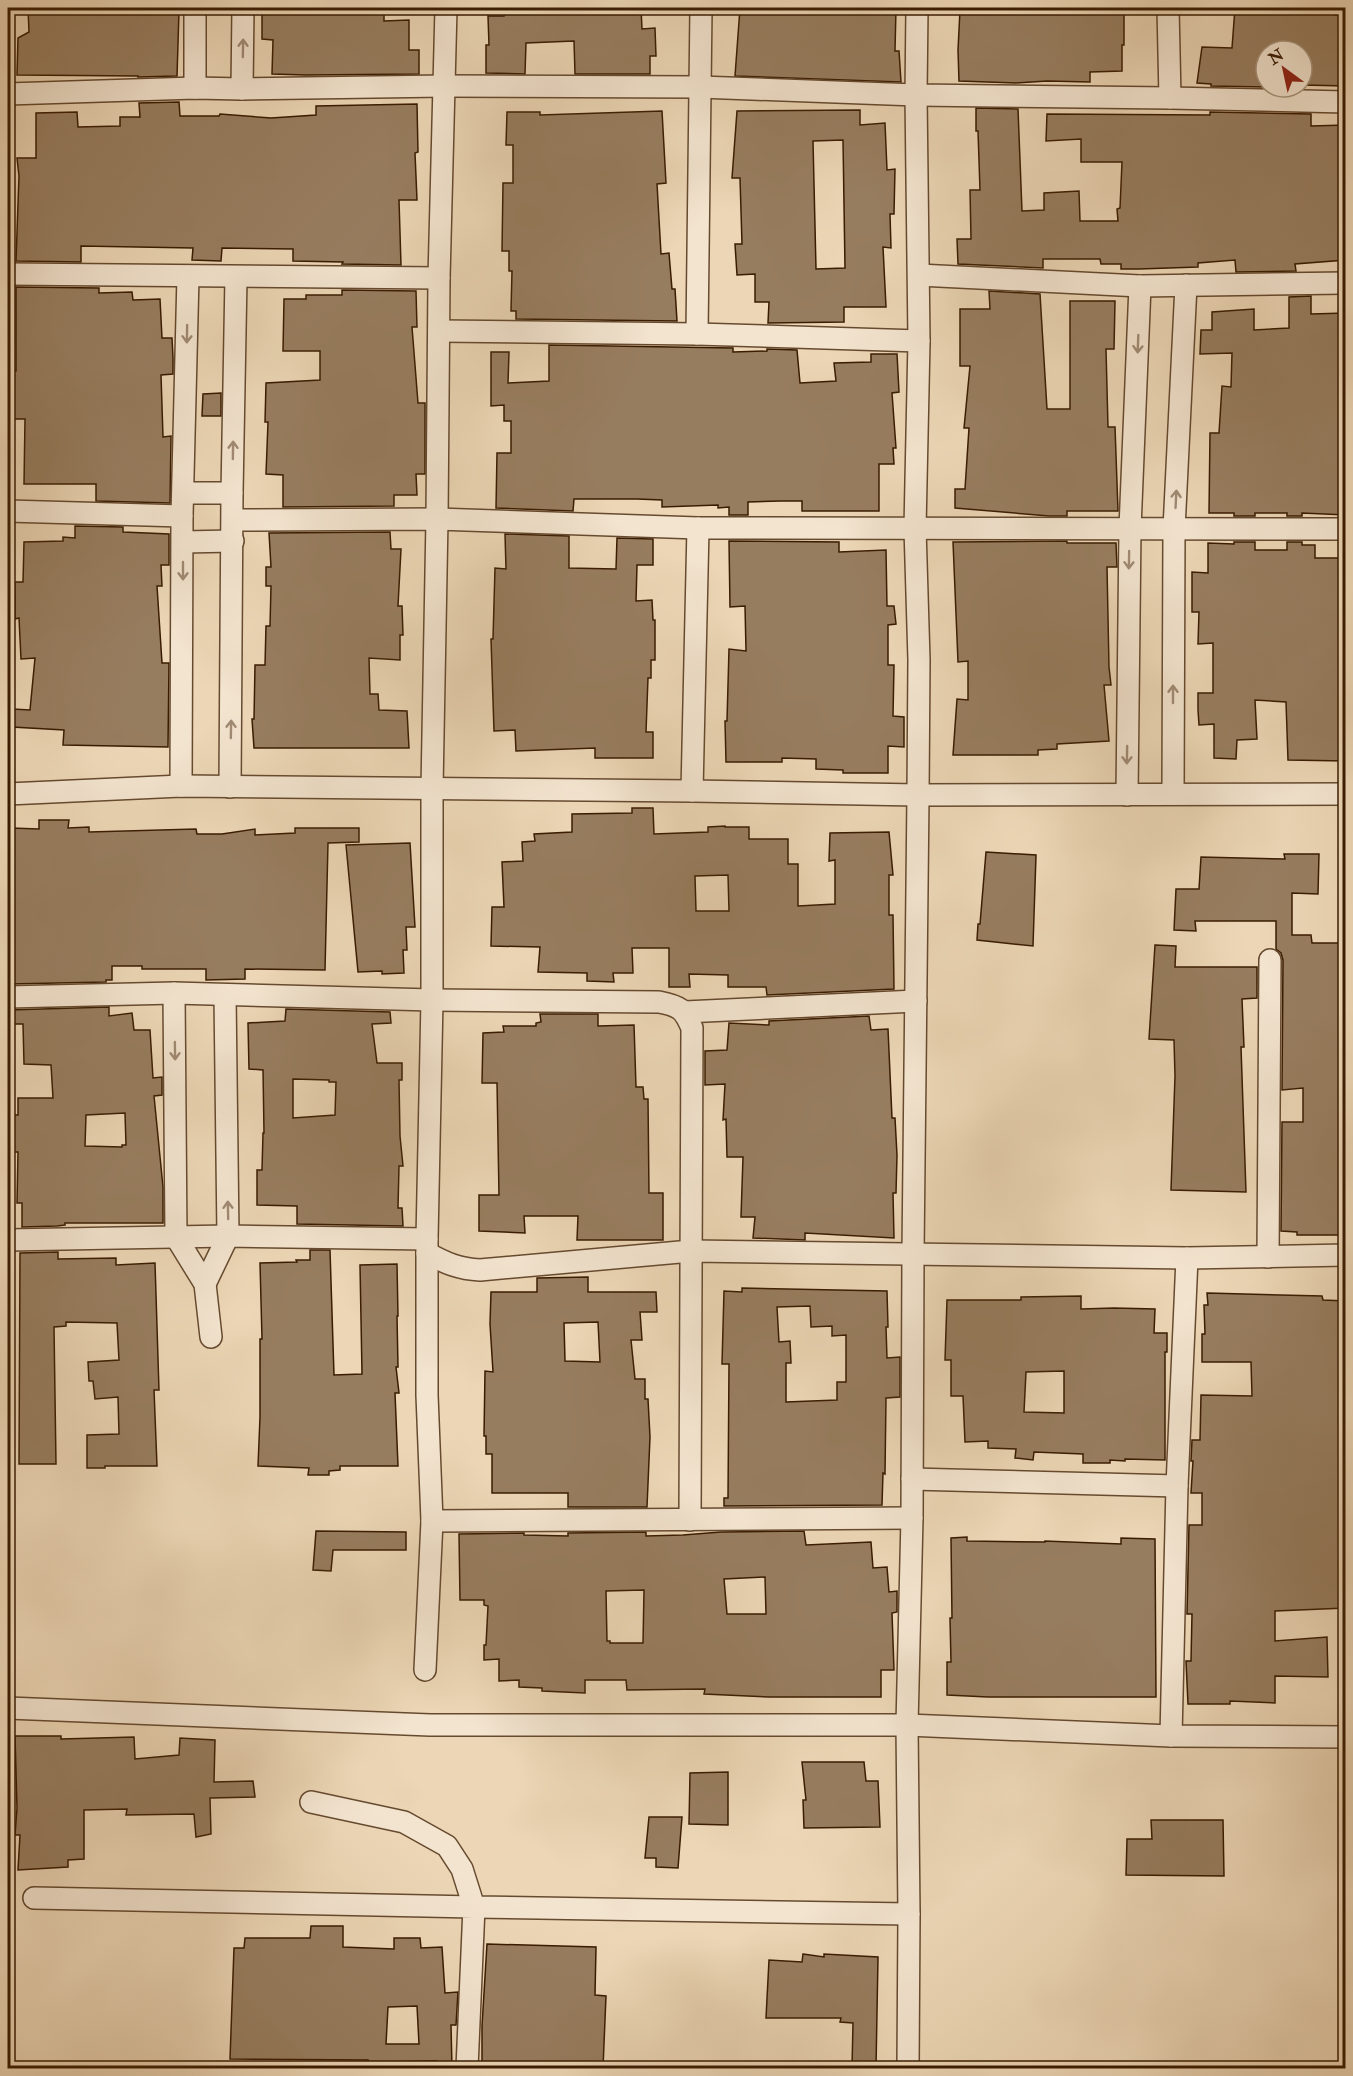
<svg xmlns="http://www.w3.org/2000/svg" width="1353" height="2076" font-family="'IM FELL Double Pica',serif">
  <rect width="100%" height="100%" fill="#ecd6b5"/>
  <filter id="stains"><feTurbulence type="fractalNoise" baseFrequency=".00333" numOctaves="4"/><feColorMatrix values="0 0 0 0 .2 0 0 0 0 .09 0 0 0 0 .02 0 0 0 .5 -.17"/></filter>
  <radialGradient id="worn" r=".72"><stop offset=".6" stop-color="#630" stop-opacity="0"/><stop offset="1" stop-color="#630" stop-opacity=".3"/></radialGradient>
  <g fill="#977d5f" stroke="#3a1c02" stroke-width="1.5" fill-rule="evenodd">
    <path d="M65,8H127V10L179,11L177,76L138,77V76L17,75L18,38L29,32L28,9Z"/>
    <path d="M311,8H365V13H384V21L409,20V50H419V74L306,75L272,74L273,40L262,39V12H311Z"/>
    <path d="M505,8H641L642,29L655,28L656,56H650V74H575L574,41L526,43L525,74L486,73V45H489L488,16H504Z"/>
    <path d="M740,8H896L895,51H899L901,82L735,76Z"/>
    <path d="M1013,8H1124V45H1122V71L1090,72V82L1047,81L1016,83L959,81L958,50L960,10L1013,9Z"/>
    <path d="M1235,8H1335V15H1346V86L1302,85V51H1266V87L1211,86V84L1197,83L1202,47L1232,48Z"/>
    <path d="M179,102L180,116H219L220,114L271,118L316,115V106L417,104L418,152L415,153L417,200H399L401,265L342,264L343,262L293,261V249L222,248L221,261L192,260L193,248L81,246V262L16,261L19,176L17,158H36V113L77,112L78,127L120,126V117H140L139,103Z"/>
    <path d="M976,108L1018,109L1022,211L1044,210V193L1079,191L1080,221H1118L1117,209L1120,208L1122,162H1081V139L1046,141L1047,114L1210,115V112L1311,114V126L1346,125V260L1295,264L1296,271L1236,272L1235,260L1198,263V267L1139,269H1121V264H1101L1100,259H1043V268L958,264L957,239H971L970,190H980L978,131H976Z"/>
    <path d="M860,110V125L885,123L887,170L895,169L894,214H890L891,248L883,247L886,307H844V322L768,323L769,302H755V274L737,275L735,244H742L740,178H732L737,111ZM843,140L845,268L816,269L813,141Z"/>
    <path d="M662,111L666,183L657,184L661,254L669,253L672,289H675L677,321L516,319V311H511L512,271H509V251H502L503,183H513V145H506L507,112H540V115Z"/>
    <path d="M16,287L99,288V293L132,292L133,300L160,299L162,338H172L173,358V374L161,375L163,437L171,436L170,503L96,501V484H24L25,419H11L10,371H16Z"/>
    <path d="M342,290L416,291L417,327H412L418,403H425V474H416L417,495H394V506L283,507V475L266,474L268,422H265L266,383L320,380V351H283L284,299H306V295H342Z"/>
    <path d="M989,291L1040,294L1047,409H1070V301H1115L1114,349H1106L1108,427H1115L1118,511H1067V516H1049L955,508V489H965L969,428H964L970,366H960V309H990Z"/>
    <path d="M1311,296V314L1346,313V515L1302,513V516H1287V513H1255V516H1234V513H1209L1210,433H1219L1222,386L1231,387L1232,353L1200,354L1201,330H1212V312L1254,309V330L1289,328V297Z"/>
    <path d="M549,345L733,348V352L767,351V349L797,350L800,383L836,381L834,363L871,362V354H897L899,392L892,393L896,448H893L894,464H879V511H802V501H780L748,502V515H729V507L718,508V505L662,507V500L637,499H574L573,511L496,508L497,453H511V421H504V405L491,406V352H509L508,383L549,381Z"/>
    <path d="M221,393V416H202L203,394Z"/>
    <path d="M75,526L123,527V532L169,534V565H161L162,586H157L162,663H169L168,747L63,745L64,730L12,727L13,709L30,710L35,658L21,659L19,618L15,619V582H23L24,542L63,541V537L75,538Z"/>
    <path d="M390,532L391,549H401L398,606H402L403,635H400V660L369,658L370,694H378L379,710L407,711L409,748H254L252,719H254L255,665H265L266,626H270L271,586H266V567H271L269,533Z"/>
    <path d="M505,534L569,536V568L616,569L617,538L653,539V565H637L636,601L652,600L653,620H655V660H651V678H648L646,732H653V758H595V748L516,751L515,730L494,731L491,639H493L495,568L506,569Z"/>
    <path d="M729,541L839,542V552L886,550L887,606H894L896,624L888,625V665H894L893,716L904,717V747L888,746V773H843V770L816,769V759L782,758V762H726L725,721H727L729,649L746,651L745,606L730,607Z"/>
    <path d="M1067,541V543H1116L1117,567H1107L1109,667L1111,685H1104L1109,741L1057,744V749L1038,750V755H953L957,699L968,700V661L958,662L953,542Z"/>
    <path d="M1234,542H1255V550H1287V542H1302V545H1315V558H1346V761L1288,760L1286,702L1255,700L1257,739L1237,740L1236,759L1214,758V724L1199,725L1198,710V693H1213V643L1198,644L1199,612H1192V572L1208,573V543L1234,544Z"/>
    <path d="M632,808H653L654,834L708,832V827L725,826V827H749V839H788V864H798V906L835,904V860L829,861L830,833L889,832L893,875H889V915H893L894,989L767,995L766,987H728V975L689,974L690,987H669V948H632L633,973H613L614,982L587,981V973L538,972L540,947L491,946L492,907H504L502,862L523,861L522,842L535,841L534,834L572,832V814L632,813ZM728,875L729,911H696L695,876Z"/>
    <path d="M39,820H69L68,828L89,827V832L196,829L197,834H222L255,829V835L295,833V828H359V842L328,843L325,970L245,969V979L206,980V969H142V966H112V980H106V982L9,984L11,828L39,829Z"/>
    <path d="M410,843L415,927H406L407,950H403L404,973L382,974V971L358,972L346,845Z"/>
    <path d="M986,852L1036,855L1033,946L977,940L978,924H980Z"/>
    <path d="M1284,854H1319L1318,894L1292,893V935H1311L1312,943H1345L1346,1235H1297V1232L1281,1231L1282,1122H1303V1088L1282,1090L1283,960L1281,953L1276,949V921H1195L1196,931L1174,930L1176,889H1199L1201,857L1285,859Z"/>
    <path d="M1155,945L1176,946L1175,967H1257V998L1242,999L1244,1047H1241L1246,1192L1171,1190L1175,1076L1174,1040L1149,1039Z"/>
    <path d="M109,1007V1016L132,1013L134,1030H150L153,1078L162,1077V1095L154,1096L163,1187V1223H65V1225L57,1226L22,1227V1203H17L18,1152H8V1115H18V1098H53L51,1065L24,1064L23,1024H8V1010ZM125,1113L126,1145H122V1147L85,1146L86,1115Z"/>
    <path d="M286,1009L390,1012L391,1023L372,1024L377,1063H402V1080H399L400,1136L403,1166H399L398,1208H402L403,1226L297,1224V1206L257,1205V1170H262L263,1133H264L263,1070L249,1069L248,1023L285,1021ZM293,1079L329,1080V1082H336L335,1115L293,1118Z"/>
    <path d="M540,1014H598V1026L634,1025L636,1087H643L644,1099H648L649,1193H663V1240H577L578,1216H524L525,1233L479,1231V1195H499L497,1083H482L483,1033L504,1032L503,1026H536V1023L541,1022Z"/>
    <path d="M869,1016L871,1030L888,1029L892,1118H895L897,1155L896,1193H893L894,1238L805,1233V1240L753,1238L755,1217H741L743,1157H727L726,1119L723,1120L725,1084L705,1085V1051L727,1050L729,1023L769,1025V1021Z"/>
    <path d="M310,1250H330L334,1375L362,1374L360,1265L397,1264L398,1316H397L398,1367H396L399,1393H395L398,1466H340V1470L329,1471V1475H308L309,1468L258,1466L260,1417V1339H262L260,1263L297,1262L296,1260H310Z"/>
    <path d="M58,1252V1259L116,1258V1265L155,1263L159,1390H154L157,1466H105V1468H87V1435L119,1434L118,1397L95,1399L93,1381H89L88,1362L119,1360L117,1323L66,1322V1326L54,1327L56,1464H19L20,1253Z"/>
    <path d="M588,1277V1292H656L657,1312H640L642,1340H631L635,1379H645V1399H648L650,1437L647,1507H568V1493H492V1454H486V1436H484L485,1371L493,1372L490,1324L491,1292H537V1278ZM598,1322L600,1362L565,1361L564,1323Z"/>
    <path d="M742,1288L887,1291L888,1327H886L887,1358L900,1357V1397L886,1398L885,1474L883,1473L882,1505L724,1506V1498H728L729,1364H722L724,1291L742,1292ZM810,1306L811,1327L832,1326V1336L846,1335V1382H837V1400L786,1402V1363H791L790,1341L779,1342L777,1307Z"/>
    <path d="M1207,1293L1322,1296L1323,1300L1346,1301V1608L1275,1611V1641L1327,1637L1328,1677L1275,1676V1703L1230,1701V1704H1188L1186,1661H1191L1192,1614H1187L1189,1525H1202V1493H1191L1193,1461H1191L1192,1440H1200L1201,1395L1252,1396L1251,1362H1202V1334H1205L1204,1305H1208Z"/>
    <path d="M1081,1296V1309L1114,1308L1155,1309L1154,1333H1167V1352H1165V1460L1125,1459V1461L1110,1460V1463H1083V1454L1034,1452L1033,1460L1015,1458L1016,1449L988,1448V1441L965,1442L963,1396H951V1360H945L947,1300H1021V1297ZM1064,1371V1413L1024,1412L1026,1372Z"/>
    <path d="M316,1531L406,1532V1550H333L331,1571L313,1570Z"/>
    <path d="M804,1531L806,1545L871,1542L873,1568L887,1567L889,1592L897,1591V1612L892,1613L894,1670H881V1697H769L704,1694L705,1689L627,1690L626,1680H585V1693L542,1691V1688L519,1687V1680L499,1681V1659L484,1660V1645H486L488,1606L484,1605V1600H460L459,1534L524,1533V1535L568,1536V1533L646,1532V1536L683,1535L721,1532ZM765,1577L766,1614H727L724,1579ZM644,1590L643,1643H610V1641H607L606,1591Z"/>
    <path d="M967,1537V1541L1045,1542V1541L1121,1544V1538L1155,1539L1156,1697H988L947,1695V1662H951L950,1618H952L951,1538Z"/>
    <path d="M15,1736H61V1739L134,1737L135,1759L179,1755L180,1738L215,1740L214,1782L253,1781L255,1797L210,1798L211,1834L196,1837L194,1814L126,1815L127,1809L84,1810V1859L68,1860V1867L18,1870L20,1835H15L17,1808Z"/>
    <path d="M802,1762H864L866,1781H878L880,1827L804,1828L803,1800H806Z"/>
    <path d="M728,1772V1825L689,1824L690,1773Z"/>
    <path d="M649,1817H682L678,1868L656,1867V1858H645Z"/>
    <path d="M1151,1820H1223L1224,1876L1126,1875L1127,1839H1152Z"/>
    <path d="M311,1926H343V1947L394,1949V1938H420L421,1948L442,1947L445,1993L458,1992L456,2025H451L452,2068L435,2067L436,2061L384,2062V2068H368V2060L230,2059L234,1948H244L245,1938H310ZM417,2006L419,2044H386L388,2007Z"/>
    <path d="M487,1944L596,1947L595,1995L606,1996L603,2068H482V2026Z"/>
    <path d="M803,1954L824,1957V1954L878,1957L876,2068H852L853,2023L840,2022L841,2018H766L769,1960L802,1962Z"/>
  </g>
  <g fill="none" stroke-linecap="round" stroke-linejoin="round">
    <g stroke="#664a2f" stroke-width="24">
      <g id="minor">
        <path d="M1168,8L1170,98"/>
        <path d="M195,88V8"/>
        <path d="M242,89L243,8"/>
        <path d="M8,94L195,88L242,89L444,86L700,87L916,95L1170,98L1346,102"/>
        <path d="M8,274L439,278"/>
        <path d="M919,275L1140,286L1346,283"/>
        <path d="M439,331L697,334L919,341"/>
        <path d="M697,334L701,8"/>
        <path d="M184,493H232"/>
        <path d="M8,511L182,516"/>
        <path d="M233,520L437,519L698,528L1346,529"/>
        <path d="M183,542L233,541"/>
        <path d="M181,786L182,516L188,276"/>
        <path d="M230,787L232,493L236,277"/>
        <path d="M692,791L698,528"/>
        <path d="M8,794L181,786L692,791L918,795L1346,794"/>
        <path d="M1173,794L1174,529L1186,285"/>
        <path d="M1127,795L1130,528L1140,286"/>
        <path d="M174,993L176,1237L205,1284L211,1337"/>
        <path d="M8,997L174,993L432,1000L659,1002C680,1006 684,1009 692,1028L690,1520"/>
        <path d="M685,1012L916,1001"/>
        <path d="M8,1240L228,1236L427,1239"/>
        <path d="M427,1253C445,1263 459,1269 480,1270L691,1251L1187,1258L1346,1255"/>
        <path d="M1268,1257L1270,960"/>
        <path d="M205,1284L228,1236L225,995"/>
        <path d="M912,1479L1177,1486L1187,1258"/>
        <path d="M432,1521L912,1518"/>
        <path d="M425,1670L432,1521L427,1395V1239L432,1000V789L437,519L439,278L446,8"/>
        <path d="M8,1708L430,1725H907L1171,1736L1346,1737"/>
        <path d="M1171,1736L1177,1486"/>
        <path d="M311,1802L404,1822L447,1846L462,1869L474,1907L909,1914"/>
        <path d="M34,1898L474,1907L467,2068"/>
        <path d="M908,2068L909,1914L907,1725L912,1518L913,1253L918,795L919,660L915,528L919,341L916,95L917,8"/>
      </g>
    </g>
    <use href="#minor" stroke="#f3e4cf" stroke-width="21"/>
  </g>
  <defs><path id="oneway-shaft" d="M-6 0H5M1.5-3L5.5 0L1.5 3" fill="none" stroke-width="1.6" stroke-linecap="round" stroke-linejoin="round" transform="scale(1.5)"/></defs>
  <g stroke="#a08a73">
    <use href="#oneway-shaft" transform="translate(243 48) rotate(-89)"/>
    <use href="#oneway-shaft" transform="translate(187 334) rotate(91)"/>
    <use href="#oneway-shaft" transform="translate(1138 344) rotate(92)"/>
    <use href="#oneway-shaft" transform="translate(233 450) rotate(-89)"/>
    <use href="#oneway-shaft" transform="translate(1176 499) rotate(-87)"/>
    <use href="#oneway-shaft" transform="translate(1129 560) rotate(91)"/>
    <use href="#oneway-shaft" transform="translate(183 571) rotate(90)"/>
    <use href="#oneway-shaft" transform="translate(1173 694) rotate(-90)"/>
    <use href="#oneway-shaft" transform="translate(231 729) rotate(-89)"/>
    <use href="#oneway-shaft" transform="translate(1127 755) rotate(91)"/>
    <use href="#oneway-shaft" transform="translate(175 1051) rotate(89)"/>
    <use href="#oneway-shaft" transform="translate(228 1210) rotate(-91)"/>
  </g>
  <rect width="1353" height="2076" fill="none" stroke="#ecd6b5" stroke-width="30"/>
  <rect x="9" y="9" width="1335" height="2058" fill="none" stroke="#3a1c02" stroke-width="3"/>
  <rect x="15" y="15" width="1323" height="2046" fill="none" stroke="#3a1c02" stroke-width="1.5"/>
  <g transform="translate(1284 69) rotate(327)"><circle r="28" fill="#f3e4cf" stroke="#a9947d" stroke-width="1.5"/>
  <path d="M0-4.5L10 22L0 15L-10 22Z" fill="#8f2418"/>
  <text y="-9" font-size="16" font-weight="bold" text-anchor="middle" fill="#3a1c02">N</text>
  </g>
  <rect width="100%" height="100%" filter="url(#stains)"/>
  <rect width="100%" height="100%" fill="url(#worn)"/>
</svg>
